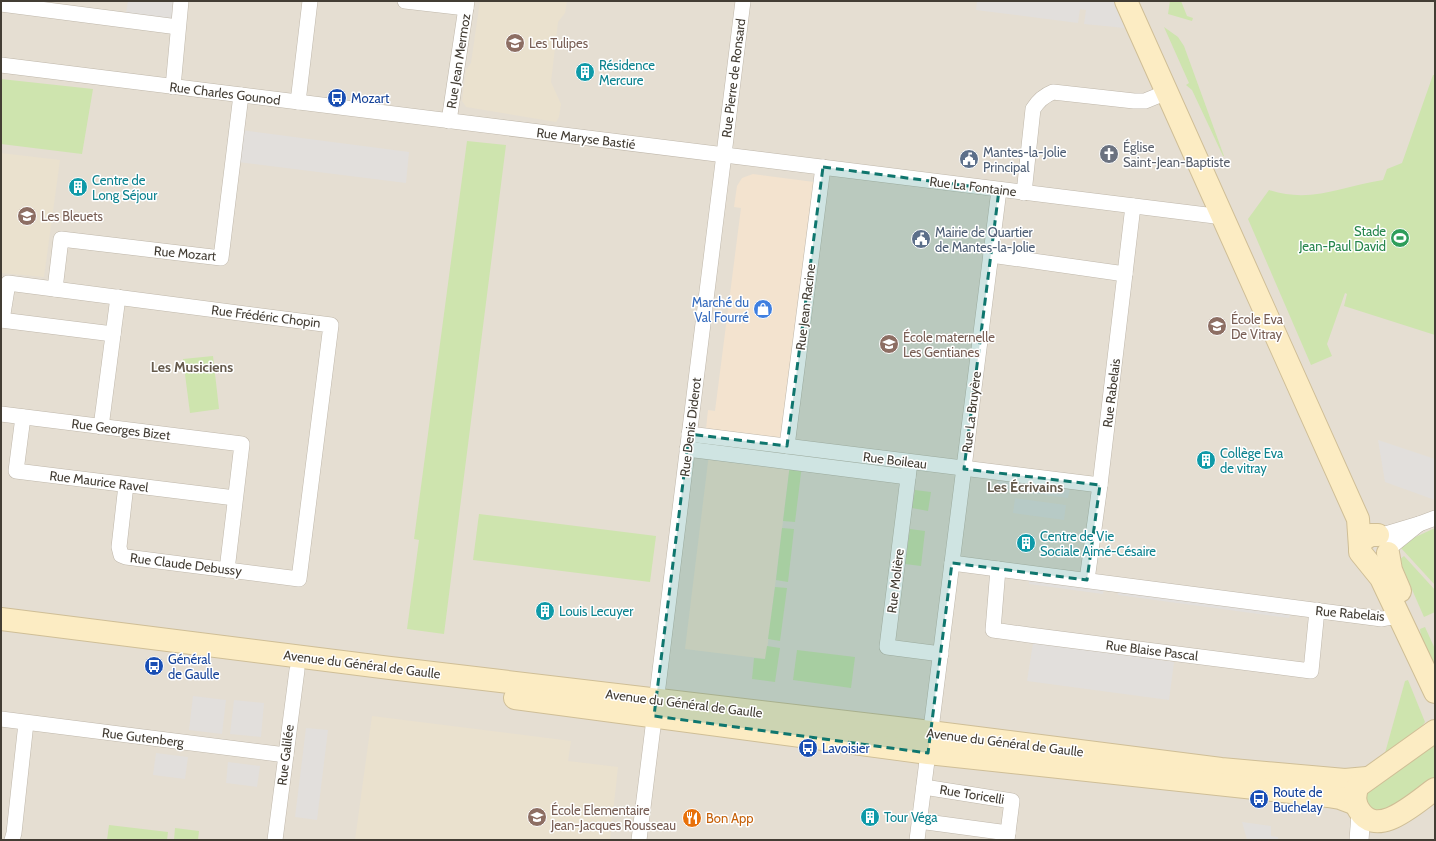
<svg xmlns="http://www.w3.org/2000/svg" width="1436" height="841" font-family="Cabin,sans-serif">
  <rect width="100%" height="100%" fill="#f1ede4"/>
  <rect fill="#e5ded2" x="1" y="1" width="1434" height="839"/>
  <g fill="#f3e3cf">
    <path d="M753,174L814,182L783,438L706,429L708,410L715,411L741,208L734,207L737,186L742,178Z"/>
    <path d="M709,454L790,464L766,659L685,649Z"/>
  </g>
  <g fill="#eae1ce">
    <path d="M480,1H567L565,13L558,22L551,82L561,104L559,117L556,122L466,107L462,101L466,70L471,63Z"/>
    <path d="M1,153L60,160L44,277L1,273Z"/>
    <path d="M372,716L571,741L568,761L618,767L610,840H355Z"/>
  </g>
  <g fill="#cee4ae">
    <path d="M1170,1H1181L1187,16L1193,18L1192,21L1168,14Z"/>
    <path d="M1164,27L1178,37L1184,46L1224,156H1223L1192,90L1186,85L1189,83Z"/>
    <path d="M1433,75H1435V335L1344,306L1347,294L1345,293L1327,344L1332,356L1311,365L1248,219L1269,190C1311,204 1342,186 1383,180L1387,169L1402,163Z"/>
    <path d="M1,79L93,89L82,154L1,144Z"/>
    <path d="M467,141L506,145L444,634L407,629L419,540L414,539Z"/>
    <path d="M213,356L219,409L190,413L183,359Z"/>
    <path d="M790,464L802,465L795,522L783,521Z"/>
    <path d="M915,490L931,492L928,511L912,508Z"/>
    <path d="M479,514L656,536L650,582L473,560Z"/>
    <path d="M782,528L794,529L788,582L776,580Z"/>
    <path d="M1435,528V585L1401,548L1409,540Z"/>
    <path d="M910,529L925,531L921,566L905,564Z"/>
    <path d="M1404,556L1435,590V612L1424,617L1399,560Z"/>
    <path d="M775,587L787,588L780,641L768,639Z"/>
    <path d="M1425,627L1435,649V675L1422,646L1420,629Z"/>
    <path d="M767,646L780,648L775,682L752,679L754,658L765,659Z"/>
    <path d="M797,650L855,657L851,688L793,680Z"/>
    <path d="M1408,680L1425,722L1422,726L1385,753L1405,681Z"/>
    <path d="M1435,742V778L1387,811L1375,812L1366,802L1367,793Z"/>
    <path d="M109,825L168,832L167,840H107Z"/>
    <path d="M175,828L199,831L198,840H174Z"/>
  </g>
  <g fill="#e2dfdc">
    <path d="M128,1H178L175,21L126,13Z"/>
    <path d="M977,1H1115L1125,28L1084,24L1086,10L1080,9L1078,23L976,10Z"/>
    <path d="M241,130L409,152L406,183L238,162Z"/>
    <path d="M1378,440L1435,459V500L1385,482Z"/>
    <path d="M998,479L1070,488L1068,498L996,489Z"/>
    <path d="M1015,498L1066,505L1064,520L1013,513Z"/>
    <path d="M1029,580L1104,589L1103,594L1029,584Z"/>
    <path d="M1117,589L1291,612L1289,618L1118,595Z"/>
    <path d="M1033,643L1174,662L1169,700L1027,681Z"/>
    <path d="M193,696L226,700L222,734L189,730Z"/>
    <path d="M234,700L264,703L261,737L230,734Z"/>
    <path d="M306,728L328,730L317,820L295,817Z"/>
    <path d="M156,753L188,757L185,779L153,775Z"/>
    <path d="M228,762L260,766L257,787L226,783Z"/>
    <path d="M1242,822L1271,826V836L1278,837V840H1247Z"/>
  </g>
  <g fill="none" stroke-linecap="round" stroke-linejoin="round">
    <g stroke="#bfb7aa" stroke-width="16">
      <g id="minor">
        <path d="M405,1L466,8"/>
        <path d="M1,4L178,27"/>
        <path d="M1,65L1223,217"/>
        <path d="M173,87L181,1"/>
        <path d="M298,102L310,1"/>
        <path d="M449,121L467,1"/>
        <path d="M1024,193L1033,109C1038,101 1043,96 1053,92L1134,101H1145L1167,92"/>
        <path d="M991,255L1125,274"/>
        <path d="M55,289L61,239L221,258L241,95"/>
        <path d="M1,320L113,334"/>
        <path d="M2,320L8,283L331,325L299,579L126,557L121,555L119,547L126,485"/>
        <path d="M1,414L242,444L227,570"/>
        <path d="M23,417L16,471L235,498"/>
        <path d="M101,427L118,297"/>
        <path d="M689,434L1100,485"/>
        <path d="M787,446L823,167"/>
        <path d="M687,449L908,477"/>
        <path d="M910,462L887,647L941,654"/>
        <path d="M1419,524L1435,518"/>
        <path d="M1379,536L1419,524L1388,549"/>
        <path d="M952,563L1382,619L1398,616"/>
        <path d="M998,569L993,630L1029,635L1311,671L1317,610"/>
        <path d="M1087,580L1100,485L1133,206"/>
        <path d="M1,719L286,755"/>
        <path d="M924,787L1012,801L1007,840"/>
        <path d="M919,821L1008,833"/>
        <path d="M12,840L14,833L26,723"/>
        <path d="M275,840L297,670"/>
        <path d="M639,840L743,1"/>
        <path d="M917,840L999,190"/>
      </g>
    </g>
    <g stroke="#bfb7aa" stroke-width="20">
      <path id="tertiary" d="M1359,840L1361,814"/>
    </g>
    <g stroke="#cfbe96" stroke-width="24">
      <g id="secondary">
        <path d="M1126,1L1358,519L1360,548"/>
        <path d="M1378,535H1371L1364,539L1360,545V552L1381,578L1435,692"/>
        <path d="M1388,553L1391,570L1400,591"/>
        <path d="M1,619L390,668L914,730L1221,769L1345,780L1367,778"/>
        <path d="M515,698L928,753L1328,796L1340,798L1356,804"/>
        <path d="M1435,731L1358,786C1355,793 1354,803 1359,810C1377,840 1416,802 1435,789"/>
      </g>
    </g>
    <use href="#minor" stroke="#fff" stroke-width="15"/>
    <use href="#tertiary" stroke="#fff" stroke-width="19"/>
    <use href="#secondary" stroke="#fcecc3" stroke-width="22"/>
  </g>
  <path fill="#0f766e" fill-opacity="0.2" stroke="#0f766e" stroke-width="3" stroke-dasharray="8 5" stroke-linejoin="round" d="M823,167L999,190L964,469L1100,485L1087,580L952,563L928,753L654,716L689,434L787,446Z"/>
  <defs>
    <g id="school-disc" transform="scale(1)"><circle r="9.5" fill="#8d6e63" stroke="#fff"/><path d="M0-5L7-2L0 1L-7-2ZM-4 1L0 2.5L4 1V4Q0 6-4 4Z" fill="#fff"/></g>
    <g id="building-disc" transform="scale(1)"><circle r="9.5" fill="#0f9aa8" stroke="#fff"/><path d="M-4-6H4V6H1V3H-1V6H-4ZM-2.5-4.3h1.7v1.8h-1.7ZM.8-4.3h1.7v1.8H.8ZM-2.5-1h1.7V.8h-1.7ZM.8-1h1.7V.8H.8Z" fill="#fff"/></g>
    <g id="bus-disc" transform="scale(1)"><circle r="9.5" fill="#1a4fb4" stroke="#fff"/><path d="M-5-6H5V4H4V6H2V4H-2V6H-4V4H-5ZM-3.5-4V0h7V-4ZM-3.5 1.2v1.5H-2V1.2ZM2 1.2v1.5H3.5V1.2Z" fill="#fff"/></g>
    <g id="church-disc" transform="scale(1)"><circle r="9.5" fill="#6b7280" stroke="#fff"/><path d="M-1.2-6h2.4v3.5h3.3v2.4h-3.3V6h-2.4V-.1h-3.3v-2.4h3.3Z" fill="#fff"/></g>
    <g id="civic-disc" transform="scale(1)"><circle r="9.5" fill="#5c6f8a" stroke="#fff"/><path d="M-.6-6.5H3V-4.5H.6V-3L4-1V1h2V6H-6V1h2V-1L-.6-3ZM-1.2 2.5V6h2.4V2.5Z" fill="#fff"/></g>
    <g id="stadium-disc" transform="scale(1)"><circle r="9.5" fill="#2e9e5b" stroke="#fff"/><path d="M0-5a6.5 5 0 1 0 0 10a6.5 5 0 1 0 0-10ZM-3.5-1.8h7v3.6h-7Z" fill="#fff"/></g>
    <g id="shop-disc" transform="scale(1)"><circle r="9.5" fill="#3f7fe0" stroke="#fff"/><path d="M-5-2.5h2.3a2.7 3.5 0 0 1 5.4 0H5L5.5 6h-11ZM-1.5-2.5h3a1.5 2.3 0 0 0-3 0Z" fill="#fff"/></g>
    <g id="restaurant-disc" transform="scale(1)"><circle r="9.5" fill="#e8710a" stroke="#fff"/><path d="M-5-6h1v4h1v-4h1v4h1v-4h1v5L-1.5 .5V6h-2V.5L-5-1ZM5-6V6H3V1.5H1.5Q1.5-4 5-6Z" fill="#fff"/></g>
  </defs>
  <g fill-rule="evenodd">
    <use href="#school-disc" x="515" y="43"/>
    <use href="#building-disc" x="585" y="72"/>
    <use href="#bus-disc" x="337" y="98"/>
    <use href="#church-disc" x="1109" y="154"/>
    <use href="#civic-disc" x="969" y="159"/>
    <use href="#building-disc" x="78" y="187"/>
    <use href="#school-disc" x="27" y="216"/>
    <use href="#stadium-disc" x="1400" y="238"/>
    <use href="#civic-disc" x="921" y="239"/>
    <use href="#shop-disc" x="763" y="309"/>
    <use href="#school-disc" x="1217" y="326"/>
    <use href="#school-disc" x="889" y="344"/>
    <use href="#building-disc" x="1206" y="460"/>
    <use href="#building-disc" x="1026" y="543"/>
    <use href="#building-disc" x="545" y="611"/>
    <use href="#bus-disc" x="154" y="666"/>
    <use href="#bus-disc" x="808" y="748"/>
    <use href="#bus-disc" x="1259" y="799"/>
    <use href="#school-disc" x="537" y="817"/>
    <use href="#building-disc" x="870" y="817"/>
    <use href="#restaurant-disc" x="692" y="818"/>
  </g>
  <g text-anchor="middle" stroke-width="3" stroke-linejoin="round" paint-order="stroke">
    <g font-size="13" fill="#785e54" stroke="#fff" text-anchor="start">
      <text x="529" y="48">Les Tulipes</text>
      <text x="41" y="221">Les Bleuets</text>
      <text x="1231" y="324">École Eva<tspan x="1231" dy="15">De Vitray</tspan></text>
      <text x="903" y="342">École maternelle<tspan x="903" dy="15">Les Gentianes</tspan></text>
      <text x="551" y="815">École Elementaire<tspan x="551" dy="15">Jean-Jacques Rousseau</tspan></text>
    </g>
    <g font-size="13" fill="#433d34" stroke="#fff">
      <text transform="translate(458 61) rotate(-81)" y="5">Rue Jean Mermoz</text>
      <text transform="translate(733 78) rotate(-83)" y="5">Rue Pierre de Ronsard</text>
      <text transform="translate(225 93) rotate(7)" y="5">Rue Charles Gounod</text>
      <text transform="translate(586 138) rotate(7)" y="5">Rue Maryse Bastié</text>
      <text transform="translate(973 186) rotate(7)" y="5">Rue La Fontaine</text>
      <text transform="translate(185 253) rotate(5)" y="5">Rue Mozart</text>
      <text transform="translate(805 307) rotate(-83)" y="5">Rue Jean Racine</text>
      <text transform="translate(266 316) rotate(7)" y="5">Rue Frédéric Chopin</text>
      <text transform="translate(1111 393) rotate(-83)" y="5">Rue Rabelais</text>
      <text transform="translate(971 412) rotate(-83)" y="5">Rue La Bruyère</text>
      <text transform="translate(690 427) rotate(-83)" y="5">Rue Denis Diderot</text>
      <text transform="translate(121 429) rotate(7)" y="5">Rue Georges Bizet</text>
      <text transform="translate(895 460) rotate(7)" y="5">Rue Boileau</text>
      <text transform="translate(99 481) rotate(7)" y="5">Rue Maurice Ravel</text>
      <text transform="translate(186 564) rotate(7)" y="5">Rue Claude Debussy</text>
      <text transform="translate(895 581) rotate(-83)" y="5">Rue Molière</text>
      <text transform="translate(1350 613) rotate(5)" y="5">Rue Rabelais</text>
      <text transform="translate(1152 650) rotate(7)" y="5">Rue Blaise Pascal</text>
      <text transform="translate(362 664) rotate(7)" y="5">Avenue du Général de Gaulle</text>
      <text transform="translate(684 703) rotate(7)" y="5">Avenue du Général de Gaulle</text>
      <text transform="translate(143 737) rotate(7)" y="5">Rue Gutenberg</text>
      <text transform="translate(1005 742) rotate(7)" y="5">Avenue du Général de Gaulle</text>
      <text transform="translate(285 755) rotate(-83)" y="5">Rue Galilée</text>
      <text transform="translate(972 794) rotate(9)" y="5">Rue Toricelli</text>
    </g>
    <g font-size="13" fill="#0d838f" stroke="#fff" text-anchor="start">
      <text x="599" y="70">Résidence<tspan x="599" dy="15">Mercure</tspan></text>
      <text x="92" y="185">Centre de<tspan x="92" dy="15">Long Séjour</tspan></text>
      <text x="1220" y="458">Collège Eva<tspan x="1220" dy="15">de vitray</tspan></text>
      <text x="1040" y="541">Centre de Vie<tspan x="1040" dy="15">Sociale Aimé-Césaire</tspan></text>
      <text x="559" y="616">Louis Lecuyer</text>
      <text x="884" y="822">Tour Véga</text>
    </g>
    <g font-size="13" fill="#164399" stroke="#fff" text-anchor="start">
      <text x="351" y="103">Mozart</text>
      <text x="168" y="664">Général<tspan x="168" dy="15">de Gaulle</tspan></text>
      <text x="822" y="753">Lavoisier</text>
      <text x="1273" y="797">Route de<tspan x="1273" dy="15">Buchelay</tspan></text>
    </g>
    <g font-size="13" fill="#5b616d" stroke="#fff" text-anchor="start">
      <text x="1123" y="152">Église<tspan x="1123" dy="15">Saint-Jean-Baptiste</tspan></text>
    </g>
    <g font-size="13" fill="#4e5e75" stroke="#fff" text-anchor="start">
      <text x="983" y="157">Mantes-la-Jolie<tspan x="983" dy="15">Principal</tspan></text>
      <text x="935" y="237">Mairie de Quartier<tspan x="935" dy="15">de Mantes-la-Jolie</tspan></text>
    </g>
    <g font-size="13" fill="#27864d" stroke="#fff" text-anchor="end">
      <text x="1386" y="236">Stade<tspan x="1386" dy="15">Jean-Paul David</tspan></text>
    </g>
    <g font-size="13" fill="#366cbe" stroke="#fff" text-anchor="end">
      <text x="749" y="307">Marché du<tspan x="749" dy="15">Val Fourré</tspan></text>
    </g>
    <g font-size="13" fill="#c56008" stroke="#fff" text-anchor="start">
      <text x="706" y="823">Bon App</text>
    </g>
    <g font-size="14" font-weight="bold" fill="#655a4c" stroke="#fff">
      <text x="192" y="372">Les Musiciens</text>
      <text x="1025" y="492">Les Écrivains</text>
    </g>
  </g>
  <rect width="1436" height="841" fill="none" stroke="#433d34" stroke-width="4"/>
</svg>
